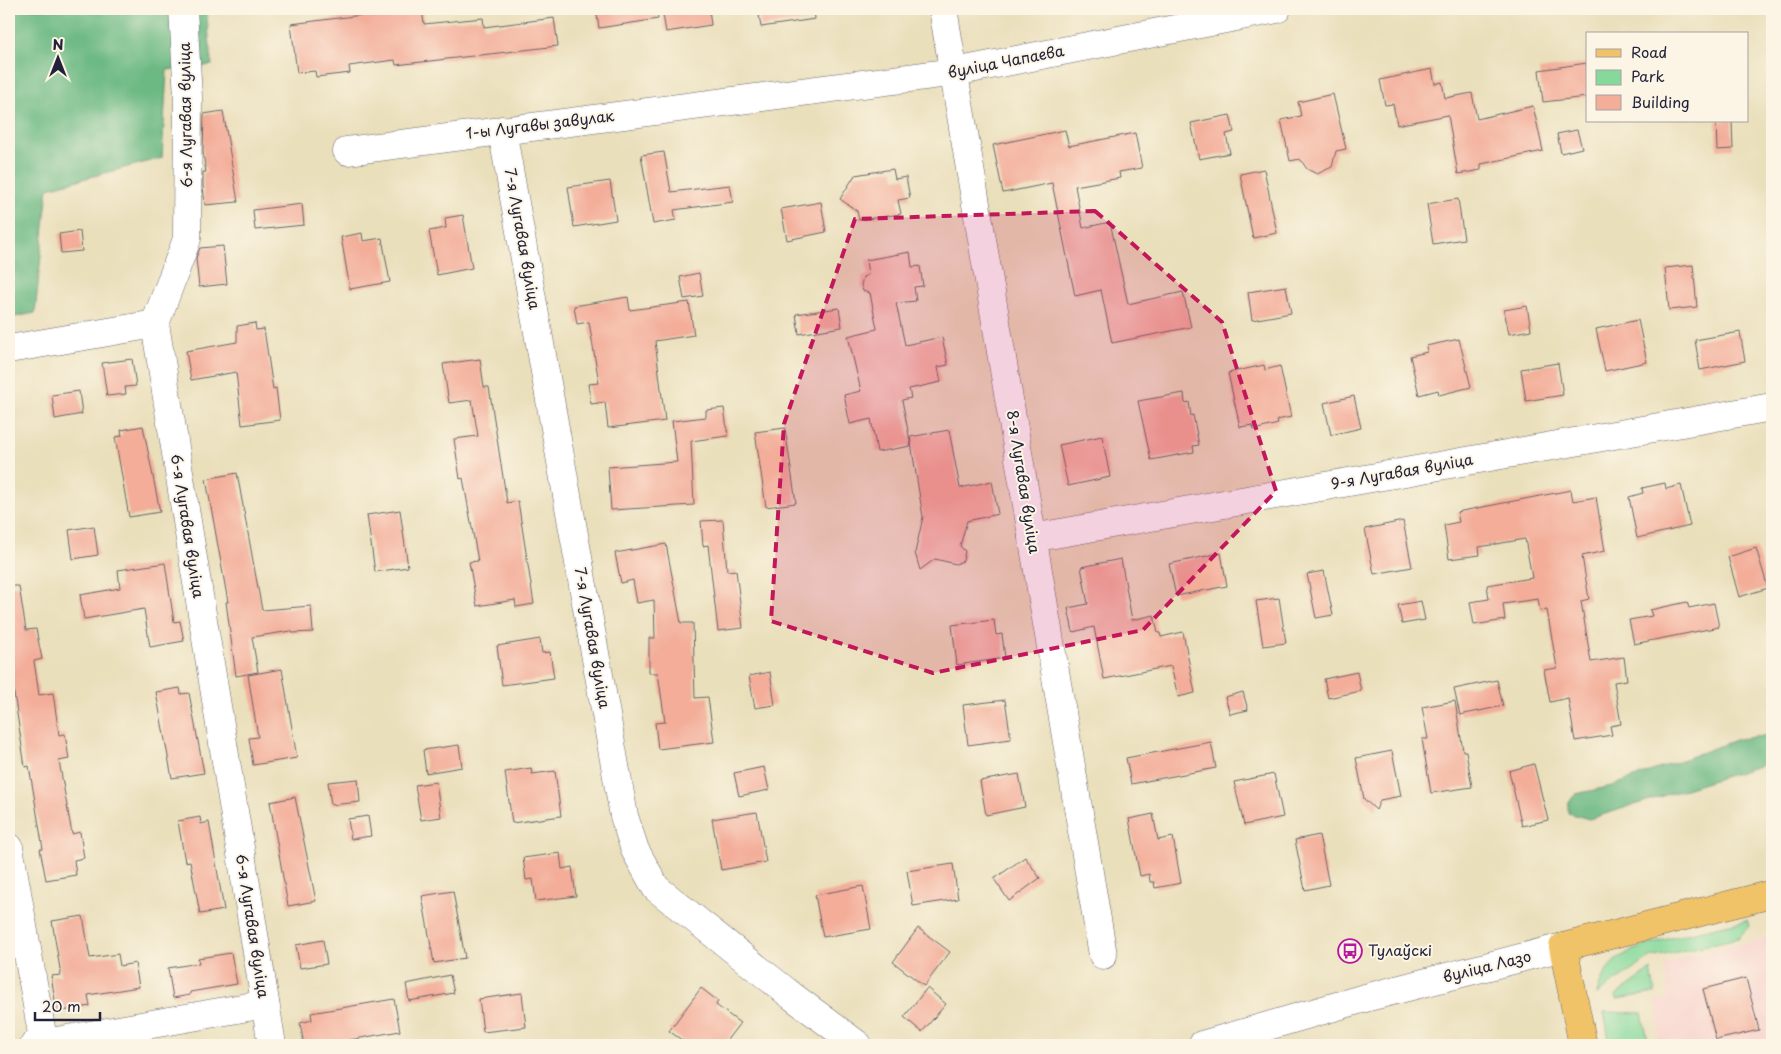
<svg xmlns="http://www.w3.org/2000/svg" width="1781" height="1054" font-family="'Playpen Sans',sans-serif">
  <rect width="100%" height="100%" fill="#fcf5e5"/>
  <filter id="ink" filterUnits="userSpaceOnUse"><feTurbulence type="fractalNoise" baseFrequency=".02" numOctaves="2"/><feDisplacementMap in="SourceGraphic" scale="10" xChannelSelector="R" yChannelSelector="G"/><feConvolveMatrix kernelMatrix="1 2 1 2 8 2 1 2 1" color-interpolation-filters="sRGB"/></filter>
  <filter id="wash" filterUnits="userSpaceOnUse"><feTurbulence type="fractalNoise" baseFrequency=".0096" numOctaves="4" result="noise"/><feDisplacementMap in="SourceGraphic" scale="20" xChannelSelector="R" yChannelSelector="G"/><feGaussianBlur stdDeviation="1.12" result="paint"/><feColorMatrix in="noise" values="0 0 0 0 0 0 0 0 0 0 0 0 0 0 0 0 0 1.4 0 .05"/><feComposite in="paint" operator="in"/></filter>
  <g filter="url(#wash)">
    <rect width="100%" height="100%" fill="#eadfbb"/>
    <path fill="#f7d0cb" d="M1772,936V1045H1660L1655,1001L1668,999L1664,963Z"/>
    <g fill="#86d99b" stroke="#547e6b">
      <path d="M1747,920L1749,926L1738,938L1650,958L1597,994C1601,981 1604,970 1615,961C1636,942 1716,928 1747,920Z"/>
      <path d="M1651,970L1655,993L1617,999L1616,995Z"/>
      <path d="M1604,1012L1642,1013L1649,1045H1610Z"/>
    </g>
    <g fill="#6cb983" stroke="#476e5f">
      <path d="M9,9H206L212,65L167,70L162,158L48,188L35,313L9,318Z"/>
      <path d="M1772,735V760L1759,766L1589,819L1568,813V802L1576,794L1612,786L1738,739Z"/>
    </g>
    <g id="blocks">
      <g fill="#f3ad99">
        <path d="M370,9H422L424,24L483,18L484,27L554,18L558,46L396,65L395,60L349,66L350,73L316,77L315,71L297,73L291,24L370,14Z"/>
        <path d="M596,9H657L658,19L599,28Z"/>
        <path d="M662,9H709L711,25L666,32Z"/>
        <path d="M758,9H814L815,19L761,27Z"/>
        <path d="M1587,63V97L1543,102L1539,70Z"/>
        <path d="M1432,69L1435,84L1442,82L1445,98L1472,93L1477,119L1533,106L1543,151L1481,164V170L1458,174L1448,115L1397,125L1393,104L1385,105L1380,80Z"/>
        <path d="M1333,94L1346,149L1336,151L1332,167L1317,174L1307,169L1300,159L1290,161L1281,120L1301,116L1298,102Z"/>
        <path d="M223,111L238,202L205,205L203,186V172H206L203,152L204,114Z"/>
        <path d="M1230,115L1234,132L1226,134L1230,153L1199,159L1191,123Z"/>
        <path d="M1716,121H1732L1733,149L1717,150Z"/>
        <path d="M1065,130L1069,146L1135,133L1142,168L1119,172L1120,178L1075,186L1083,228L1110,222L1128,304L1183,292L1191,327L1112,343L1101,290L1075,296L1052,183L1003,193L993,145Z"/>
        <path d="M1577,130L1582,148L1561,153L1557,134Z"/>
        <path d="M664,152L671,192L730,185L733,202L674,210L676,220L653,224L641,155Z"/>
        <path d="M893,169L895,179L906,177L910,198L898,200L901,214L859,220L857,211L840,199L855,175Z"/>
        <path d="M1264,169L1277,233L1253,238L1240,174Z"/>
        <path d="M610,181L616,220L574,227L568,187Z"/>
        <path d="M1458,199L1464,239L1433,244L1427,204Z"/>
        <path d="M821,202L826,232L787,240L781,209Z"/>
        <path d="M302,204L304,225L255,230L253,210Z"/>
        <path d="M463,215L472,268L437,275L429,231L446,228L445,218Z"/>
        <path d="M80,231L82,251L61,253L59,234Z"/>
        <path d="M362,233L363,241L382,238L390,282L350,289L341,237Z"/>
        <path d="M223,246L227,284L199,287L196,258L200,248Z"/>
        <path d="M910,252L912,267L920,266L923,286L914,287L916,301L896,303L905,345L942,337L948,365L938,367L941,382L909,389L911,398L902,400L911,446L877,452L871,419L850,424L844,395L861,391L848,336L877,329L870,293L863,291L861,285L863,277L868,275L866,260Z"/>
        <path d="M1693,265L1697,307L1669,310L1665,268Z"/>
        <path d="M699,273L703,296L684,299L680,277Z"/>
        <path d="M1286,286L1291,313L1252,320L1248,292Z"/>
        <path d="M628,297L630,310L689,302L694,335L655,341L665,421L608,428L605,402L591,404L588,384L599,383L589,322L577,324L574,306Z"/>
        <path d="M1527,306L1531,330L1509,334L1504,310Z"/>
        <path d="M839,308L842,327L799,334L796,314Z"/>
        <path d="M1638,320L1647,362L1605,371L1596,329Z"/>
        <path d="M255,323L256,330L264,329L273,389L276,388L280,420L242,425L236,372L191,380L186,351L237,342V326Z"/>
        <path d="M1740,332L1745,361L1700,370L1695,340Z"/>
        <path d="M1459,339L1471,387L1439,395L1438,390L1419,395L1410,356L1427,352L1426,346Z"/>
        <path d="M132,359L136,386L125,387L126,394L107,396L102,363Z"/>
        <path d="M480,359L484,387H489L507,503L518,501L534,604L516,607L515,600L477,606L469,562L478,561L463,478L460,479L454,439L478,436L472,400L449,403L443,364Z"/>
        <path d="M1558,363L1563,395L1526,401L1521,369Z"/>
        <path d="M1264,365L1265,370L1280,366L1291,417L1277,420L1278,424L1254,430L1253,425L1240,427L1228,373Z"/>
        <path d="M79,391L82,414L55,419L52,395Z"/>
        <path d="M1184,393L1185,403L1189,402L1191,416L1193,415L1199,445L1193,446L1194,452L1151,460L1138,401Z"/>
        <path d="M1354,396L1361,428L1331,435L1324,403Z"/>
        <path d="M724,408L728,436L691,441L694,505L611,510L608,467L677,462L672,421L706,417V410Z"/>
        <path d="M143,426L160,512L129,517L115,437L122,436L121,430Z"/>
        <path d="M785,428L796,503L766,507L755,432Z"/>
        <path d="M949,430L960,488L992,481L998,514L967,521L960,546L965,551L963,561L956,564L935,559L920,570L915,553L923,517L910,437Z"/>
        <path d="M1102,436L1110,477L1068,486L1059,445Z"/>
        <path d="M237,473L262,610L311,606L313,632L292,633L291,631L252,637L258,672L236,676L226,602H228L206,479Z"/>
        <path d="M1665,483L1666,489L1681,485L1690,526L1637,538L1629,497L1643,493L1642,488Z"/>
        <path d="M1571,490L1573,501L1596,497L1605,551L1582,556L1589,599L1581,601L1591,662L1624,657L1627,680L1614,682L1621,724L1610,726L1612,735L1575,741L1568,698L1550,702L1544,670L1557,668L1547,610L1540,611L1538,599L1503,604L1505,620L1474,625L1470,602L1489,599L1487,585L1532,578L1525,539L1479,547L1480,555L1449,559L1444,525L1459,522L1457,512Z"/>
        <path d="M400,510L408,567L375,572L367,515Z"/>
        <path d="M723,520L727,571L736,570L743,628L718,631L708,545L703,546L701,521Z"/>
        <path d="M1403,521L1412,567L1374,574L1365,529Z"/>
        <path d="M94,526L98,555L73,559L69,530Z"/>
        <path d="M666,544L681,623H693L695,698L708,697L714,742L658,749L655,723L665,722L658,673H649V638H655L654,600L637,603L633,580L621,583L615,553Z"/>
        <path d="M1756,548L1768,588L1739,597L1728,557Z"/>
        <path d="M1221,553L1227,586L1176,596L1169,564Z"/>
        <path d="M1121,559L1132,620L1154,615L1158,633H1160L1161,637L1183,632L1195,693L1178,697L1171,666L1104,679L1094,627L1073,632L1068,608L1088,604L1081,567Z"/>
        <path d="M165,563L174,622L180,621L184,641L150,647L144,609L84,619L80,595L120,588L118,570Z"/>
        <path d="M1324,571L1333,615L1316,618L1307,574Z"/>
        <path d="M9,586H19L26,630L36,629L42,659L34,661L39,695L53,693L59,735L65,734L69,759L59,761L72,834L80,832L84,858L74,860L76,875L46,880L40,849H43L29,766L25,767L9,660Z"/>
        <path d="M1279,598L1286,643L1263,646L1256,601Z"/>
        <path d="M1421,601L1425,620L1402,624L1398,605Z"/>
        <path d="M1687,602L1689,608L1714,603L1719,627L1634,644L1629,620L1652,616L1650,610Z"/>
        <path d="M994,620L996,635L1002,634L1005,658L957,665L952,625Z"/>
        <path d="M540,639L542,653L550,652L554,678L502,685L497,646Z"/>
        <path d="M282,669L297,758L253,765L249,738L258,737L248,675Z"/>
        <path d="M770,672L775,705L755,708L749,676Z"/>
        <path d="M1357,672L1361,691L1328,698L1324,679Z"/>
        <path d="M1497,680L1503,706L1460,715L1454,689Z"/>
        <path d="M180,688L181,694L189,693L204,773L172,778L156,692Z"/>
        <path d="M1243,692L1248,710L1230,714L1225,697Z"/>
        <path d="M1005,700L1011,739L968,745L963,705Z"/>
        <path d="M1455,701L1463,751H1466L1472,787L1431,793L1422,739H1428L1422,707Z"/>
        <path d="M1211,742L1216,768L1131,784L1126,758Z"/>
        <path d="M459,745L462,767L426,773L423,750Z"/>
        <path d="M1392,751L1401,796L1380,800L1376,810L1364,799L1356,758Z"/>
        <path d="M1534,764L1548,820L1522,826L1509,771Z"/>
        <path d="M764,767L769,790L739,796L734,773Z"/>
        <path d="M531,768L532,774L555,771L561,816L512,823L505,772Z"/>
        <path d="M1019,774L1025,807L986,815L980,781Z"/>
        <path d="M1274,774L1283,817L1244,825L1234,782Z"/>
        <path d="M358,779L360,802L331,805L328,782Z"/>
        <path d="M436,782L441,817L421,820L415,785Z"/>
        <path d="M295,797L316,901L288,906L270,802Z"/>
        <path d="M757,812L766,862L721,870L712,819Z"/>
        <path d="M1153,814L1158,840L1173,837L1181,883L1155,888L1154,882H1150L1149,874L1140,876L1129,819Z"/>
        <path d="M368,816L371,836L351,839L348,819Z"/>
        <path d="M200,817L201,824L209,822L224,910L200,914L190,861L185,862L178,821Z"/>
        <path d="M1319,835L1329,885L1305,890L1295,840Z"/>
        <path d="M560,853L562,869L572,867L576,896L536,901L533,879L526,880L523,858Z"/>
        <path d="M1025,857L1040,878L1009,901L994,879Z"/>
        <path d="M953,864L958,899L913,906L907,871Z"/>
        <path d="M863,886L871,929L823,937L815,895Z"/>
        <path d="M453,891L465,958L434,963L422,896Z"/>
        <path d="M83,916L90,958L118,954L120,966L135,963L139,987L88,995L90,1006L57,1012L51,976L61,975L52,921Z"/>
        <path d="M918,928L950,952L924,986L893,962Z"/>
        <path d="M323,940L327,964L300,968L296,945Z"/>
        <path d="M231,953L237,984L190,992V995L173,998L168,968L199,963L198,958Z"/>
        <path d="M450,975L454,993L409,1001L406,984Z"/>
        <path d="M1746,978L1759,1030L1716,1040L1703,989Z"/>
        <path d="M701,988L718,1001L716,1005L740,1023L723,1045H689L669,1031Z"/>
        <path d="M927,988L946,1004L922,1032L904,1017Z"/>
        <path d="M522,993L526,1027L483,1032L479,999Z"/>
        <path d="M394,999L400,1031L338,1042V1045H304L300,1023L312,1020L311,1013Z"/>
      </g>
    </g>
  </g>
  <g filter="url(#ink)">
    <use href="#blocks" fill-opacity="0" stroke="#686468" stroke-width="1"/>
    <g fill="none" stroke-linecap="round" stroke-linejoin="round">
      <g stroke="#686468" stroke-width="29">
        <g id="minor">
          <path d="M183,9L188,97L187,239L155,324L272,1045"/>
          <path d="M943,9L1103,955"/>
          <path d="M502,130L624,816L635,850L656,888L792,996L858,1045"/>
          <path d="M347,151L955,72L1277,9"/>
          <path d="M9,349L155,324"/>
          <path d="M1032,538L1772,407"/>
          <path d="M9,847L44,1045"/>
          <path d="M34,1045L265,1004"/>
          <path d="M1202,1045L1365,998L1563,947"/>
        </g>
      </g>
      <g stroke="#686468" stroke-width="29">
        <path id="major" d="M1583,1045L1563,947L1772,894"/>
      </g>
      <use href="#minor" stroke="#fff" stroke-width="28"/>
      <use href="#major" stroke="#f1c369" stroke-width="28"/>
    </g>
  </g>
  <path fill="#c2185b" fill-opacity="0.2" stroke="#c2185b" stroke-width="4" stroke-dasharray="10 6" stroke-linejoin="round" d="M1095,211L1222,322L1276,491L1143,630L933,673L771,621L784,424L855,219Z"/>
  <defs>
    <g id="bus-ring" transform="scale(1.25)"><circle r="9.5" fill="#fcf5e5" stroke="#b5179e" stroke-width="1.5"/><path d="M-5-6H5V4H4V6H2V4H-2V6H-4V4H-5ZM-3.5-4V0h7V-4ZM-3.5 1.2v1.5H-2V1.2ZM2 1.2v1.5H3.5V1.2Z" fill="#b5179e"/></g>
  </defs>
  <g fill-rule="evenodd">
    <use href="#bus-ring" x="1350" y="951"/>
  </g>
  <g text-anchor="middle" stroke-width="4" stroke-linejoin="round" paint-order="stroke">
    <g font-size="15" fill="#22223b" stroke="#fcf5e5">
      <text transform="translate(1006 62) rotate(-11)" y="5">вуліца Чапаева</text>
      <text transform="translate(186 115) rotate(-91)" y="5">6-я Лугавая вуліца</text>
      <text transform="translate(540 125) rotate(-7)" y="5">1-ы Лугавы завулак</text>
      <text transform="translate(522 239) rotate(80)" y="5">7-я Лугавая вуліца</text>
      <text transform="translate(1402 472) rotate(-10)" y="5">9-я Лугавая вуліца</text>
      <text transform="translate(1023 482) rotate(81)" y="5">8-я Лугавая вуліца</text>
      <text transform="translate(187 526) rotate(81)" y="5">6-я Лугавая вуліца</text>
      <text transform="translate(592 638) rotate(80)" y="5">7-я Лугавая вуліца</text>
      <text transform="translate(252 926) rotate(81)" y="5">6-я Лугавая вуліца</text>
      <text transform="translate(1487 967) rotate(-14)" y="5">вуліца Лазо</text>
    </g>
    <g font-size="15" fill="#22223b" stroke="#fcf5e5" text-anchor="start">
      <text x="1368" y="956">Тулаўскі</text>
    </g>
  </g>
  <rect width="1781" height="1054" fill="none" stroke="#fcf5e5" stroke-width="30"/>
  <rect x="1586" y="32" width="162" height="90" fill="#fcf5e5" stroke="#a5a1a1"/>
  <rect x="1596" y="49" width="25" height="8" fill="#f1c369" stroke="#a5a1a1"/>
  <text x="1631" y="58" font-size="15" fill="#22223b">Road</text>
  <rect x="1596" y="70" width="25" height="15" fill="#86d99b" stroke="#a5a1a1"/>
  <text x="1631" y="82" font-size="15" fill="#22223b">Park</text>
  <rect x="1596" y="95" width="25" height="15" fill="#f3ad99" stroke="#a5a1a1"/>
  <text x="1631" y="108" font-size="15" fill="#22223b">Building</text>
  <g transform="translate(58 58)" stroke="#fcf5e5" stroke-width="4" paint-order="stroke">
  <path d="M0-4L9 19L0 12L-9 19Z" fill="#22223b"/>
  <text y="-8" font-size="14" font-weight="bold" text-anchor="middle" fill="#22223b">N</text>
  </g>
  <path d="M35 1012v8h65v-8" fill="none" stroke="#22223b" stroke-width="2.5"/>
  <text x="42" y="1012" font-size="15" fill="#22223b" stroke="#fcf5e5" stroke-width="4" paint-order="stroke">20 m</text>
</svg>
